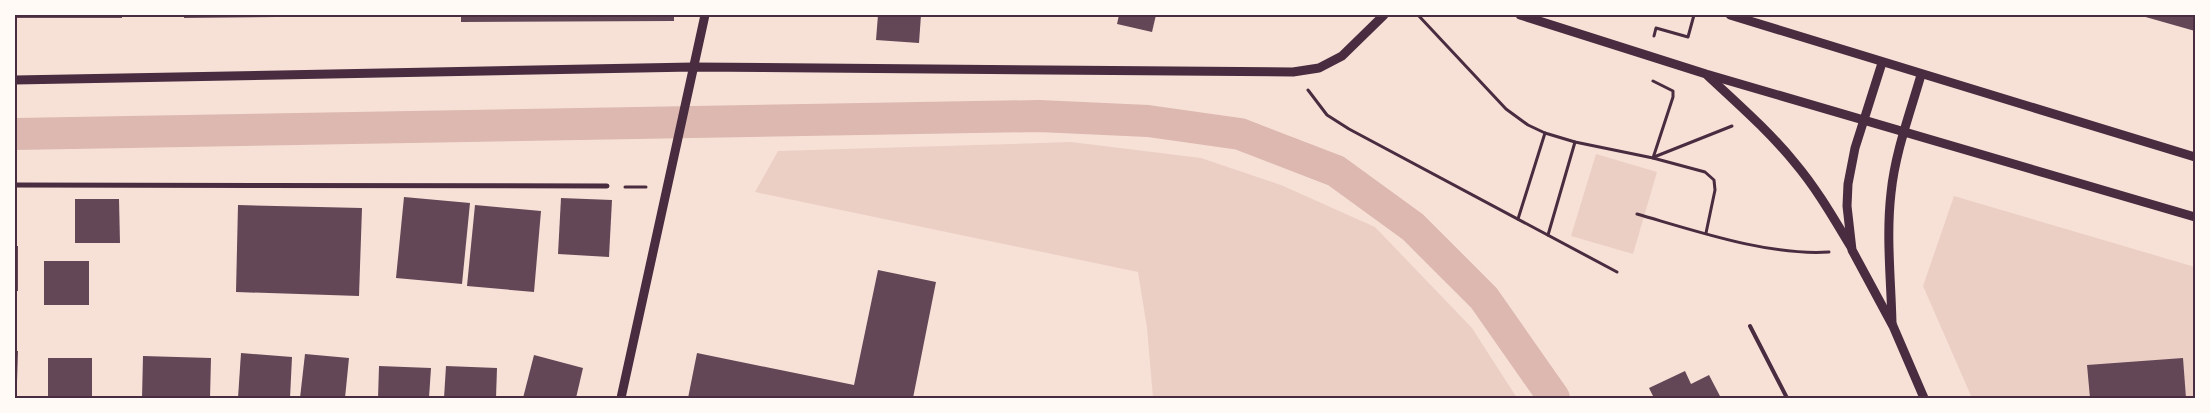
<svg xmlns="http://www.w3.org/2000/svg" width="2210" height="413" font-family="'Noto Sans',sans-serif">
  <rect width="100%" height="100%" fill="#f7e1d7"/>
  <g fill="#ebcfc5">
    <path d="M1071,142L1201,158L1281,185L1375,227L1472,328L1517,398H1153L1147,328L1138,272L755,192L778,151Z"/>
    <path d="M1596,154L1657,172L1633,254L1571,236Z"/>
    <path d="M1954,196L2195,267V398H1972L1923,286Z"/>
  </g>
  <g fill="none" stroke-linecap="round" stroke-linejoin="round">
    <path stroke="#dcb8b0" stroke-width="32" d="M15,134L1039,116L1148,121L1240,134L1336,171L1413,227L1484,298L1554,398"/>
  </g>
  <g fill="#644757">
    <rect x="15" y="15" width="107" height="3"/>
    <path d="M184,15H277V17L184,18Z"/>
    <path d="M461,15H674V21L461,22Z"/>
    <path d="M878,15H921L919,43L876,40Z"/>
    <path d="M1119,15H1156L1152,32L1117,24Z"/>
    <path d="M2142,15H2195V31L2142,16Z"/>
    <path d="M404,197L470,203L462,284L396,278Z"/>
    <path d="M561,198L612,200L609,257L558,254Z"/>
    <path d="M75,199H119L120,243H75Z"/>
    <path d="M238,205L362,208L359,296L236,292Z"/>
    <path d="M475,205L541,211L534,292L467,286Z"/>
    <rect x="15" y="246" width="3" height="45"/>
    <rect x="44" y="261" width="45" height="44"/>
    <path d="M878,270L936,282L913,398H688L697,353L854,385Z"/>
    <path d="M15,351H18L17,381H15Z"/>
    <path d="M241,353L292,357L290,398H238Z"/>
    <path d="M305,354L349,358L345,398H300Z"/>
    <path d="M534,355L583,368L576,398H523Z"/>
    <path d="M143,356L211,358L210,398H142Z"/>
    <rect x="48" y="358" width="44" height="40"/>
    <path d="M2183,358L2186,398H2090L2087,365Z"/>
    <path d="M379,366L431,368L429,398H378Z"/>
    <path d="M446,366L497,368L496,398H444Z"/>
    <path d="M1685,371L1691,384L1709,375L1721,398H1654L1649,388Z"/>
  </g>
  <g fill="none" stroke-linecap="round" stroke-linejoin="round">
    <g stroke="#4a2c40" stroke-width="3">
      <path d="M1418,15L1506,109L1528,125L1545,133L1575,142L1653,158L1673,97V91L1653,81"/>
      <path d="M1654,36L1656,28L1688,37L1694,15"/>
      <path d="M1308,90L1327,115L1349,129L1617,272"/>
      <path d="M1654,157L1732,126"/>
      <path d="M1653,158L1705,172L1714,180L1715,190L1706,233"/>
      <path d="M625,187H646"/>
      <path d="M1637,214C1696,231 1769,256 1829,252"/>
      <path d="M1518,219L1545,133"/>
      <path d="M1548,235L1575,142"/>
    </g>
    <path stroke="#4a2c40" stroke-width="4" d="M1750,326L1787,398"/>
    <path stroke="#4a2c40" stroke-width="5" d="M15,185L607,186"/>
    <g stroke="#4a2c40" stroke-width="9">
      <path d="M1520,15L1706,74L2195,217"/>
      <path d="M1730,15L2195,157"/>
      <path d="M1882,63L1855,148L1848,184L1847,206L1852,250L1893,326L1924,398"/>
      <path d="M1708,76C1738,104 1769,131 1795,163C1817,189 1834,219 1851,247"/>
      <path d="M15,80L693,67L1293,72L1319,68L1342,56L1384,15"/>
      <path d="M1892,323C1891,280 1886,236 1891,193C1895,153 1910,113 1921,75"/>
      <path d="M621,398L705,15"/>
    </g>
  </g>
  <rect width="2210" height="413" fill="none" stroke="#fffaf5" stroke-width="32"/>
  <rect x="16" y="16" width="2178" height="381" fill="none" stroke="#4a2c40" stroke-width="2"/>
</svg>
